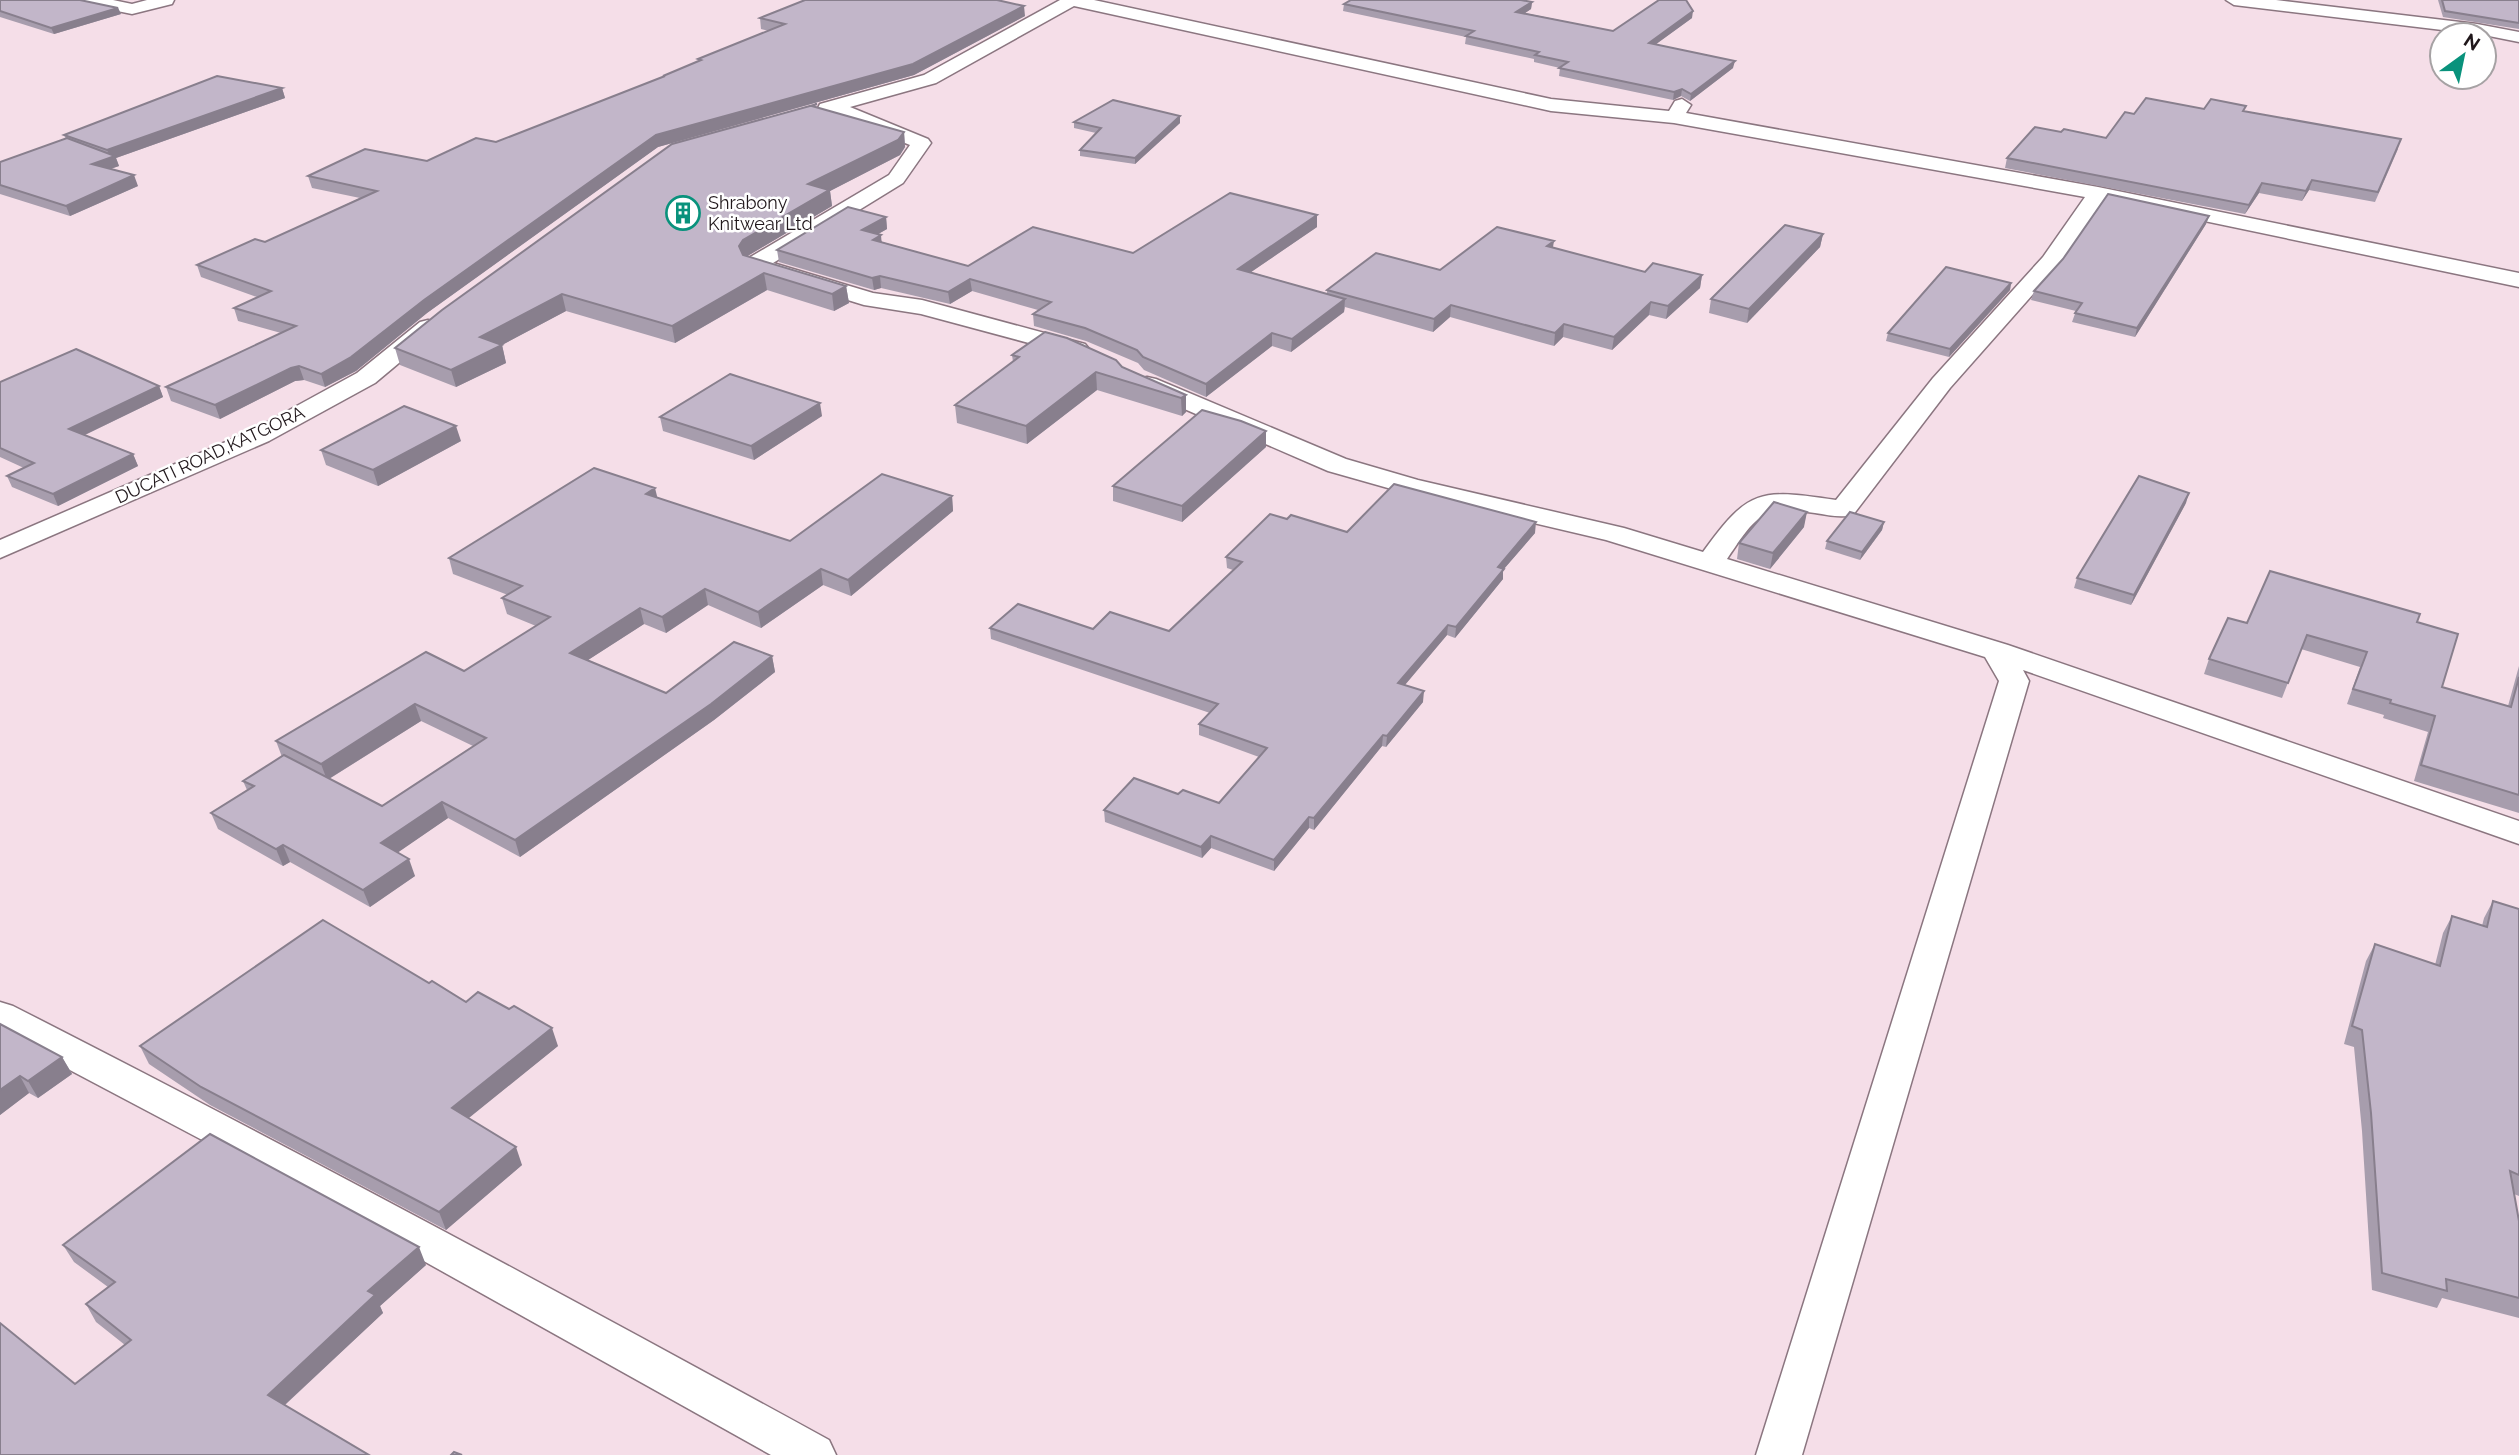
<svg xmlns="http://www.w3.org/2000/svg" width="2519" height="1455" font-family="Raleway,sans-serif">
  <rect width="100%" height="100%" fill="#f5dee8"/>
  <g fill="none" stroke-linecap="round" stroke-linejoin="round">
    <g stroke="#8b7680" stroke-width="3">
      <g id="street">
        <path d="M81,0H113L132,4L147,0H174L172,4L132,14L83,4Z"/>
        <path d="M1060,0H1094L1551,99L1669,111L1675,101L1682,99L1691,105L1686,113L2098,187L2519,273V287L2104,200L2058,266L1950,388L1853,515C1840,518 1828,515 1815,513C1760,505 1756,517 1727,559L2008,645L2519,821V844L2023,670L2029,681L1802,1455H1756L1999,681L1985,657L1606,540L1402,492L1328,471L1138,389L1135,384L1138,379L1147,377L1156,379L1346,459L1418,480L1624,528L1703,552C1749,488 1760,489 1836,500L1933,378L2043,257L2085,197L1674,123L1551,111L1074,6L936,83L850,107L928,139L931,143L903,183L773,263L873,293L922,300L1085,344L1089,349L1085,354L1077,356L921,314L864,305L747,269L744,264L747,259L889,175L910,145L830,113L820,112L818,108L820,104L924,75Z"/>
        <path d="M2226,0H2276L2477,24L2519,32V42L2484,35L2234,5Z"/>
        <path d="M428,320L436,322L440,327L436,332L375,383L269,441L0,558V540L251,431L357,373L420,322Z"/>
        <path d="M0,1002L13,1006C288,1146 559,1292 829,1440L836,1455H771L293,1188L0,1033Z"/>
      </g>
    </g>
    <use href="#street" fill="#fff" fill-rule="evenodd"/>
  </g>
  <g fill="#a79dad" fill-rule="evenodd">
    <path d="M0,0L118,8L121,14L54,34L0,17Z"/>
    <path d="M2438,0H2519V29L2443,17Z"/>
    <path d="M1532,2L1531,9L1525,13L1613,31L1692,18L1656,44L1733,68L1690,101L1681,96L1673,100L1559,76L1560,68L1534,62V59L1465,44L1466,37L1343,11L1344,4Z"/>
    <path d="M1025,16L914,75L658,147L427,313L356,371L325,387L304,380L295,381L220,419L171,401L166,387L281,333L238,321L234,308L257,297L201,277L197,265L265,242L360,198L312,188L308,176L427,161L496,142L663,77V76L699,61L698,59L769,31L761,29L760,18Z"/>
    <path d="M282,88L285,98L116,158L119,166L110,169L138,186L70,216L0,194V162L66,139L64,135Z"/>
    <path d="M818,108L904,132L905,147L900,155L830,191L832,206L747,256L846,286L849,303L834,311L767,290L675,343L566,311L502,345L506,363L456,387L400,365L395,348Z"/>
    <path d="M2204,109L2245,111L2398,149L2375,202L2309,190L2302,201L2259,193L2245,214L2005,168L2007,158L2061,132L2106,138L2134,114Z"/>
    <path d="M1180,116V123L1135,164L1080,156V150L1096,133L1074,128V122Z"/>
    <path d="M1317,215V227L1251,272L1327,294V290L1440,270L1553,248L1645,272L1702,275L1700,288L1666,319L1649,315L1612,350L1563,337L1554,346L1450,317L1433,332L1345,307L1344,312L1291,352L1272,346L1206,397L1144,370L1138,363L1086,341L1034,326L1033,314L1038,310L972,291L950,304L881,288L874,290L779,262L777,250L886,217L887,229L878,234L882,242L968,266L1133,253Z"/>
    <path d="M2209,216L2206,224L2135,337L2072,322L2076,311L2031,300L2034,291Z"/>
    <path d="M1823,234L1820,247L1747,323L1709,313L1711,299Z"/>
    <path d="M2011,283L2010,290L1949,357L1886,341L1888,333Z"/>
    <path d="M1012,355L1122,367L1186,395V412L1182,416L1097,390L1027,444L957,423L955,405L1013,362Z"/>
    <path d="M0,382L159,386L163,397L85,435L133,454L138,466L58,506L12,487L7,476L24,468L0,457Z"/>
    <path d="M822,416L754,460L663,431L660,417Z"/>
    <path d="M461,441L378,486L326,465L321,450Z"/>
    <path d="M1266,447L1182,522L1113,501V486Z"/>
    <path d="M952,496L953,511L851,596L823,585L761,628L708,605L666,633L644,624L588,660L666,693L772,656L775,672L714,720L520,857L448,818L398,852L415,876L370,907L290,862L283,866L218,829L211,813L247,790L243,781L282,757L276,741L464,671L536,626L507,614L502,598L508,595L453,574L449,558L657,498L790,541ZM421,721L473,746L382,806L329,779Z"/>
    <path d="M2186,503L2131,605L2074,588L2077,578Z"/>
    <path d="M1287,519L1347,532L1535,533L1503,570V579L1455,638L1447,635L1405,685L1423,702L1386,747L1382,746L1314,830L1309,828L1274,871L1211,848L1202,858L1105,822L1104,810L1178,794L1219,803L1259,757L1199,735V724L1210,713L991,639L990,628L1093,629L1169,631L1233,570L1227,568L1226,557Z"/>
    <path d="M1884,522L1882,530L1860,560L1825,549L1827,541Z"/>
    <path d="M1804,527L1770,569L1737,559L1739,543Z"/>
    <path d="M2417,622L2442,687L2508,706L2519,666V813L2414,781L2428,732L2383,718L2384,715L2347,704L2360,667L2301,649L2282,698L2204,674L2209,659L2247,623Z"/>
    <path d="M2493,901L2519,909V1196L2514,1194L2519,1221V1318L2442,1298L2437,1308L2372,1290L2362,1131L2354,1047L2344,1044L2366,961L2375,944L2435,965L2443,933L2452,916L2482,926L2484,918Z"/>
    <path d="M429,983L558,1046L468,1118L522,1165L446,1230L210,1105L149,1064L140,1046Z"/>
    <path d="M0,1024L62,1057L72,1074L38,1098L29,1093L0,1115Z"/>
    <path d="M63,1245L426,1265L380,1306L383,1313L285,1405L75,1384L125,1345L96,1322L86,1304L108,1287L74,1262Z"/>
  </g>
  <g fill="#887f8d">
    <path d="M1532,2L1531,9L1516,19V12Z"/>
    <path d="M1024,6L1025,16L914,75L658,147L427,313L356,371L325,387L321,374L656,135Z"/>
    <path d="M118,8L121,14L54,34L51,28Z"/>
    <path d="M1693,11L1692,18L1648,50L1649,43Z"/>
    <path d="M1735,61L1733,68L1690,101L1691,94Z"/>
    <path d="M282,88L285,98L116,158L119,166L96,174L92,164L110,157L107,150Z"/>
    <path d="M1682,89L1681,96L1673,100L1674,92Z"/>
    <path d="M1180,116V123L1135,164V158Z"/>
    <path d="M904,132L905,147L900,155L830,191L832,206L746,257L742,263L739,246L743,240L808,184Z"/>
    <path d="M134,175L138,186L70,216L66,206Z"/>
    <path d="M2312,180L2309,190L2302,201L2306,191Z"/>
    <path d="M2262,183L2259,193L2245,214L2249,205Z"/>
    <path d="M1317,215V227L1238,281V269Z"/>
    <path d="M2209,216L2206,224L2135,337L2137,328Z"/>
    <path d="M886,217L887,229L864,242L862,230Z"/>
    <path d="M1823,234L1820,247L1747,323L1749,309Z"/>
    <path d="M881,235L882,247L873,240Z"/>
    <path d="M1554,241L1552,253L1547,246Z"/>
    <path d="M764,273L767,290L675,343L672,326Z"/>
    <path d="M1702,275L1700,288L1666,319L1668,306Z"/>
    <path d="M880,276L881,288L874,290L872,278Z"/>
    <path d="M970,279L972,291L950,304L948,292Z"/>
    <path d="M2011,283L2010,290L1949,357L1950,349Z"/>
    <path d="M846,286L849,303L834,311L832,294Z"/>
    <path d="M562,294L566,311L502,345L506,363L456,387L451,370L480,337Z"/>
    <path d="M1345,299L1344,312L1291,352L1292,339Z"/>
    <path d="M1651,302L1649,315L1612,350L1614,337Z"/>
    <path d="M1451,305L1450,317L1433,332L1434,319Z"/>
    <path d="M1564,324L1563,337L1554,346L1555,333Z"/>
    <path d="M1272,333V346L1206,397V384Z"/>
    <path d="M299,366L304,380L295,381L220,419L215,405L291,368Z"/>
    <path d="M1096,372L1097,390L1027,444L1026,426Z"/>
    <path d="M159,386L163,397L74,440L69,429Z"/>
    <path d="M1186,395V412L1182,416L1181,398Z"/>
    <path d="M820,403L822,416L754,460L751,446Z"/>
    <path d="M456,426L461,441L378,486L373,470Z"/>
    <path d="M1266,431V447L1182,522V506Z"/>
    <path d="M133,454L138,466L58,506L53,494Z"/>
    <path d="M655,488L659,504L646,494Z"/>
    <path d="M2189,493L2186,503L2131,605L2134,595Z"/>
    <path d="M952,496L953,511L851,596L848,580Z"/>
    <path d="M1807,512L1804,527L1770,569L1773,553Z"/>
    <path d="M1536,522L1535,533L1503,570V579L1455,638L1456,627L1498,567Z"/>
    <path d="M1884,522L1882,530L1860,560L1862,552Z"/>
    <path d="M821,569L823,585L761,628L758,612Z"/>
    <path d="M705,589L708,605L666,633L662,617Z"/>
    <path d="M640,608L644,624L574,669L570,653Z"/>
    <path d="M1448,625L1447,635L1398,693V683Z"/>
    <path d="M772,656L775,672L714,720L520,857L515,840Z"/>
    <path d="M1424,691L1423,702L1386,747L1387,736Z"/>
    <path d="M415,704L421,721L327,780L321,764Z"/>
    <path d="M1383,735L1382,746L1314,830V818Z"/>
    <path d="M442,802L448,818L387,860L381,843Z"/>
    <path d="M1309,817V828L1274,871V860Z"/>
    <path d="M1211,836V848L1202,858L1201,847Z"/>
    <path d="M283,845L290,862L283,866L276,849Z"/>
    <path d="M409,859L415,876L370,907L363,890Z"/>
    <path d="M552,1028L558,1046L459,1126L452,1108Z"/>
    <path d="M62,1057L72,1074L38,1098L28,1081Z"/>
    <path d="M20,1076L29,1093L0,1115V1090Z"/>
    <path d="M516,1147L522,1165L446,1230L439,1212Z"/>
    <path d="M419,1247L426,1265L380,1306L383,1313L277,1412L268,1395L368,1291Z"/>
  </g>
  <g fill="#c2b6c9" stroke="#887f8d" stroke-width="2">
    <path d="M0,0H80L118,8L51,28L0,11Z"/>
    <path d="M805,0H997L1024,6L913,64L656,135L424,300L351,357L321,374L299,366L291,368L215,405L166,387L296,326L234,308L271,291L197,265L255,239L265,242L377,191L308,176L365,149L427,161L476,138L496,142L665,76H663L701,60L698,59L785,24L760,18Z"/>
    <path d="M1351,0H1521L1532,2L1516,12L1613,31L1659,0H1686L1693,11L1649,43L1735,61L1691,94L1682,89L1674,92L1559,68L1568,62L1535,55L1539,52L1466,36L1474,31L1344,4Z"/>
    <path d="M2442,0H2519V23L2445,11Z"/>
    <path d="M217,76L282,88L107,150L64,135Z"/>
    <path d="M2146,98L2204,109L2211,99L2246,106L2243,111L2401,139L2378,192L2312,180L2306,191L2262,183L2249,205L2007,158L2035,127L2061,132L2064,129L2106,138L2125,112L2134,114Z"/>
    <path d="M1113,100L1180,116L1135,158L1080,150L1101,128L1074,122Z"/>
    <path d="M817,104L812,106L904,132L898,140L808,184L829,190L743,240L739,246L743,255L846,286L832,294L764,273L672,326L562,294L480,337L502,345L451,370L395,348L442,310L672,144Z"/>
    <path d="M67,138L115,156L92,164L134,175L66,206L0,185V162Z"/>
    <path d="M1230,193L1317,215L1238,269L1345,299L1292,339L1272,333L1206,384L1143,357L1137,350L1085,328L1033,314L1051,302L970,279L948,292L880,276L872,278L777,250L848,207L886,217L862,230L881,235L873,240L968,266L1033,227L1133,253Z"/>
    <path d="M2108,194L2209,216L2137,328L2075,313L2082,303L2034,291L2063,259Z"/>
    <path d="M1785,225L1823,234L1749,309L1711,299Z"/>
    <path d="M1497,227L1554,241L1547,246L1645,272L1653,263L1702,275L1668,306L1651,302L1614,337L1564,324L1555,333L1451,305L1434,319L1327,290L1376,253L1440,270Z"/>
    <path d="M1946,267L2011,283L1950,349L1888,333Z"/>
    <path d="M1045,332L1067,338L1116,360L1122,367L1186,395L1181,398L1096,372L1026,426L955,405L1019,357L1012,355Z"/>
    <path d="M76,349L159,386L69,429L133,454L53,494L7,476L34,463L0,448V382Z"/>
    <path d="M730,374L820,403L751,446L660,417Z"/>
    <path d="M404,406L456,426L373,470L321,450Z"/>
    <path d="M1202,410L1241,421L1266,431L1182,506L1113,486Z"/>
    <path d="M594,468L655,488L646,494L790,541L882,474L952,496L848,580L821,569L758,612L705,589L662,617L640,608L570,653L666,693L734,642L772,656L711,704L515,840L442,802L381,843L409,859L363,890L283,845L276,849L211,813L254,786L243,781L284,755L382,806L486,738L415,704L321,764L276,741L426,652L464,671L550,617L502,598L522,586L449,558Z"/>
    <path d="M2139,476L2189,493L2134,595L2077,578Z"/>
    <path d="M1394,484L1536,522L1498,567L1504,569L1456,627L1448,625L1398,683L1424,691L1387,736L1383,735L1314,818L1309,817L1274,860L1211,836L1201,847L1104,810L1134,778L1178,794L1183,790L1219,803L1267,748L1199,724L1218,704L990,628L1018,604L1093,629L1110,612L1169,631L1242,562L1226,557L1270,514L1287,519L1291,515L1347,532Z"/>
    <path d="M1774,502L1807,512L1773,553L1739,543Z"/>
    <path d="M1850,512L1884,522L1862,552L1827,541Z"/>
    <path d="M2270,571L2420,614L2417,622L2458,634L2442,687L2511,707L2519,677V795L2421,765L2435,716L2390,703L2391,700L2353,689L2367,652L2307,635L2288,683L2209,659L2228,618L2247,623Z"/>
    <path d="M2493,901L2519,909V1175L2510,1171L2519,1221V1298L2446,1279L2447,1291L2382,1273L2371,1113L2362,1030L2352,1026L2375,944L2440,966L2452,916L2487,927Z"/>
    <path d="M323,920L429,983L432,981L466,1002L478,992L509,1009L514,1006L552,1028L452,1108L516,1147L439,1212L201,1087L140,1046Z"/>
    <path d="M0,1024L62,1057L28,1081L20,1076L0,1090Z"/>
    <path d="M210,1134L419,1247L368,1291L375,1295L268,1395L369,1455H0V1323L75,1384L131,1340L86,1304L115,1282L63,1245Z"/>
    <path d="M454,1452L462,1455H451Z"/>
  </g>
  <defs>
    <g id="building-ring" transform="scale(1.75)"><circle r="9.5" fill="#fff" stroke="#09927c" stroke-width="1.5"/><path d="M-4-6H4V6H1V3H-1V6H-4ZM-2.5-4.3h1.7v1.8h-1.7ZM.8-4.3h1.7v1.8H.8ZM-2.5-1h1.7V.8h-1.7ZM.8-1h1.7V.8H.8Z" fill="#09927c"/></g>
  </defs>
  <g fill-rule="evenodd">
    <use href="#building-ring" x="683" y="213"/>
  </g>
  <g text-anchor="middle" stroke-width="5" stroke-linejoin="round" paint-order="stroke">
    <g font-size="18" fill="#20171b" stroke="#fff" text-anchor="start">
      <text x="708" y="209">Shrabony<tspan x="708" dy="21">Knitwear Ltd</tspan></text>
    </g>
    <g font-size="18" fill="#20171b" stroke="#fff">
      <text transform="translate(210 455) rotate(-25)" y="6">DUCATI ROAD,KATGORA</text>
    </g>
  </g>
  <g transform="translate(2463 56) rotate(33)"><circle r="33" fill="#ffffff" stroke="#a6a2a4" stroke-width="2"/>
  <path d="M0-5L12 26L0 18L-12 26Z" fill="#09927c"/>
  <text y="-10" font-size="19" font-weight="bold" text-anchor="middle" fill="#20171b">N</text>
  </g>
</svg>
